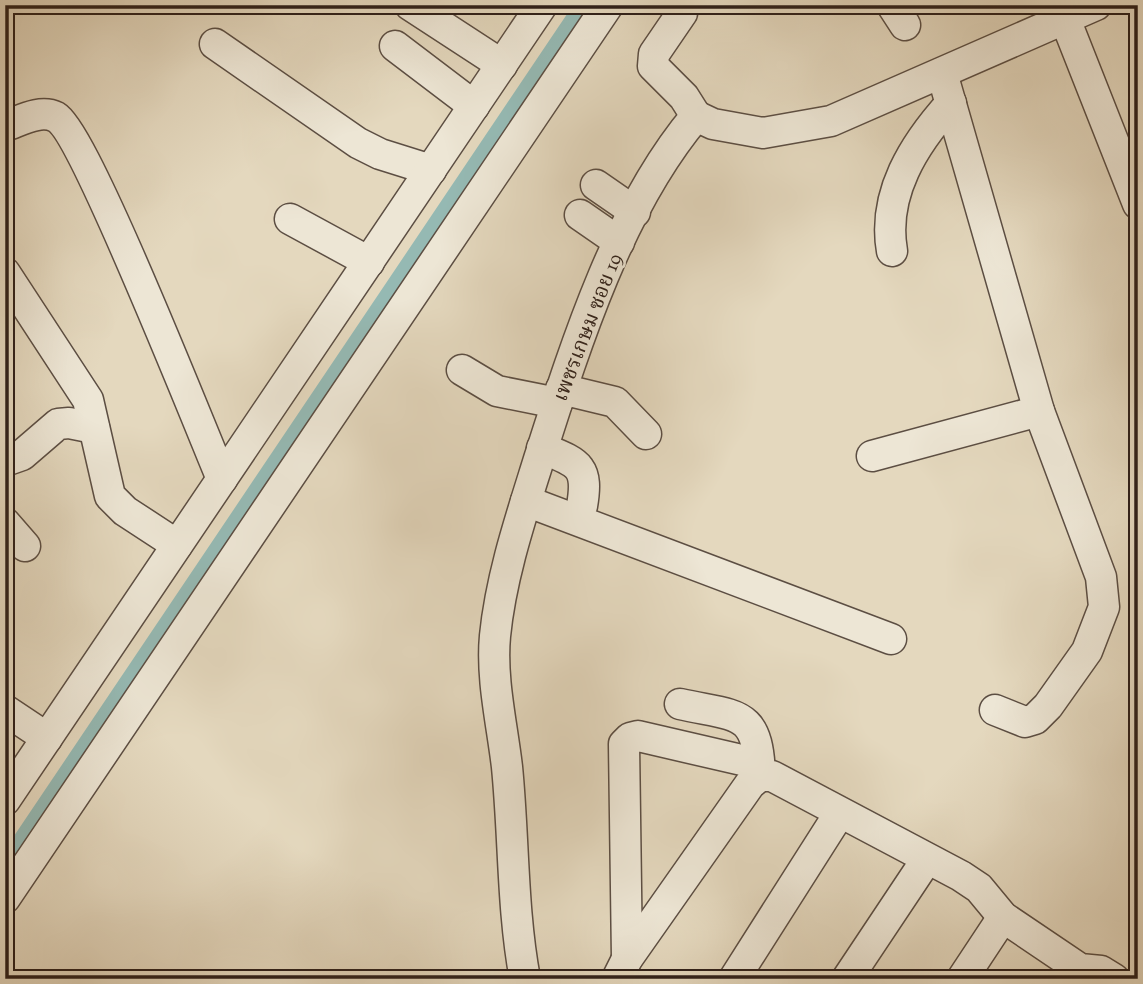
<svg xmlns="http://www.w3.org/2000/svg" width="1143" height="984" font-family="'Sorts Mill Goudy','Noto Serif Thai',serif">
  <rect width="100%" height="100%" fill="#e4d8be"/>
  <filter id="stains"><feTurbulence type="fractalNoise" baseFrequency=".00286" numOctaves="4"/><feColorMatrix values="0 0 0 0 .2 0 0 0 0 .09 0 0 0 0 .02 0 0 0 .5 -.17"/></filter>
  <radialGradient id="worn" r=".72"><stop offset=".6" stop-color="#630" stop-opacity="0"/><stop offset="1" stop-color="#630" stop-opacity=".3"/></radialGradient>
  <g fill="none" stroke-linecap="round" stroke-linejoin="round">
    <path stroke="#95b9b3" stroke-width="23" d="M5,870L587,5"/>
    <g stroke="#5c4e43" stroke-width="33">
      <g id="minor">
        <path d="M410,5L502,65"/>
        <path d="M892,5L905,25"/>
        <path d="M682,13L654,54L653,66L684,97L696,116"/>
        <path d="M1065,19L1138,204"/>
        <path d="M215,44L358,143L380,154L431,170"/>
        <path d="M395,46L474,106"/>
        <path d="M942,73L1039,411L1101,577L1104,607L1087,651L1048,706L1035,719L1025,722L995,710"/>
        <path d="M5,126C20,121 40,109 56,117C84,133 201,429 222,479"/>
        <path d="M596,185L635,212"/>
        <path d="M580,215L619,242"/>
        <path d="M290,219L369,262"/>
        <path d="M892,251C882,194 914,144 951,103"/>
        <path d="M5,273L88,400L110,496L125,511L177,545"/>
        <path d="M462,370L497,391L557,403"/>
        <path d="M561,389L615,402L646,434"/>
        <path d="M542,448C578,463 589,465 582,506"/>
        <path d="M872,456L1039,411"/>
        <path d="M5,461L22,455L58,424L69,423L94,428"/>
        <path d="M526,501L891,639"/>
        <path d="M5,523L25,546"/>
        <path d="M680,704C738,717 758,709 760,776"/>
        <path d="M5,710L47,738"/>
        <path d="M5,800L542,5"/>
        <path d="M5,898L608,5"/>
        <path d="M627,959L624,744L630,738L638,736L759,764"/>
        <path d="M525,979C512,910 514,837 507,767C502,724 491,679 495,636C501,575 522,514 540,456C576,343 619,207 696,116L713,124L763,133L831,121L1096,5"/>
        <path d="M617,979L627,959L750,784L760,776H772L961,876L979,888L1003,917L1080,969L1101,971L1114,979"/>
        <path d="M734,979L839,814"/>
        <path d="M847,979L927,859"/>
        <path d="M962,979L1003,917"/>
      </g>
    </g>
    <use href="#minor" stroke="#ede6d5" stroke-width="30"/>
  </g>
  <g text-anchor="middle" stroke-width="5" stroke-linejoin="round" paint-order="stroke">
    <g font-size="21" fill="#2f201a" stroke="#ede6d5">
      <text transform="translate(587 327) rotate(-69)" y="7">เพชรเกษม ซอย 19</text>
    </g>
  </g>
  <rect width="1143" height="984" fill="none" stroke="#e4d8be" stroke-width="28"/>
  <rect x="7" y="7" width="1129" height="970" fill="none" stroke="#2f201a" stroke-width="3.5"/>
  <rect x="14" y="14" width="1115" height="956" fill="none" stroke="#2f201a" stroke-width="2"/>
  <rect width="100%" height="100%" filter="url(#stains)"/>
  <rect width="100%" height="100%" fill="url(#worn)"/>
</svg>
